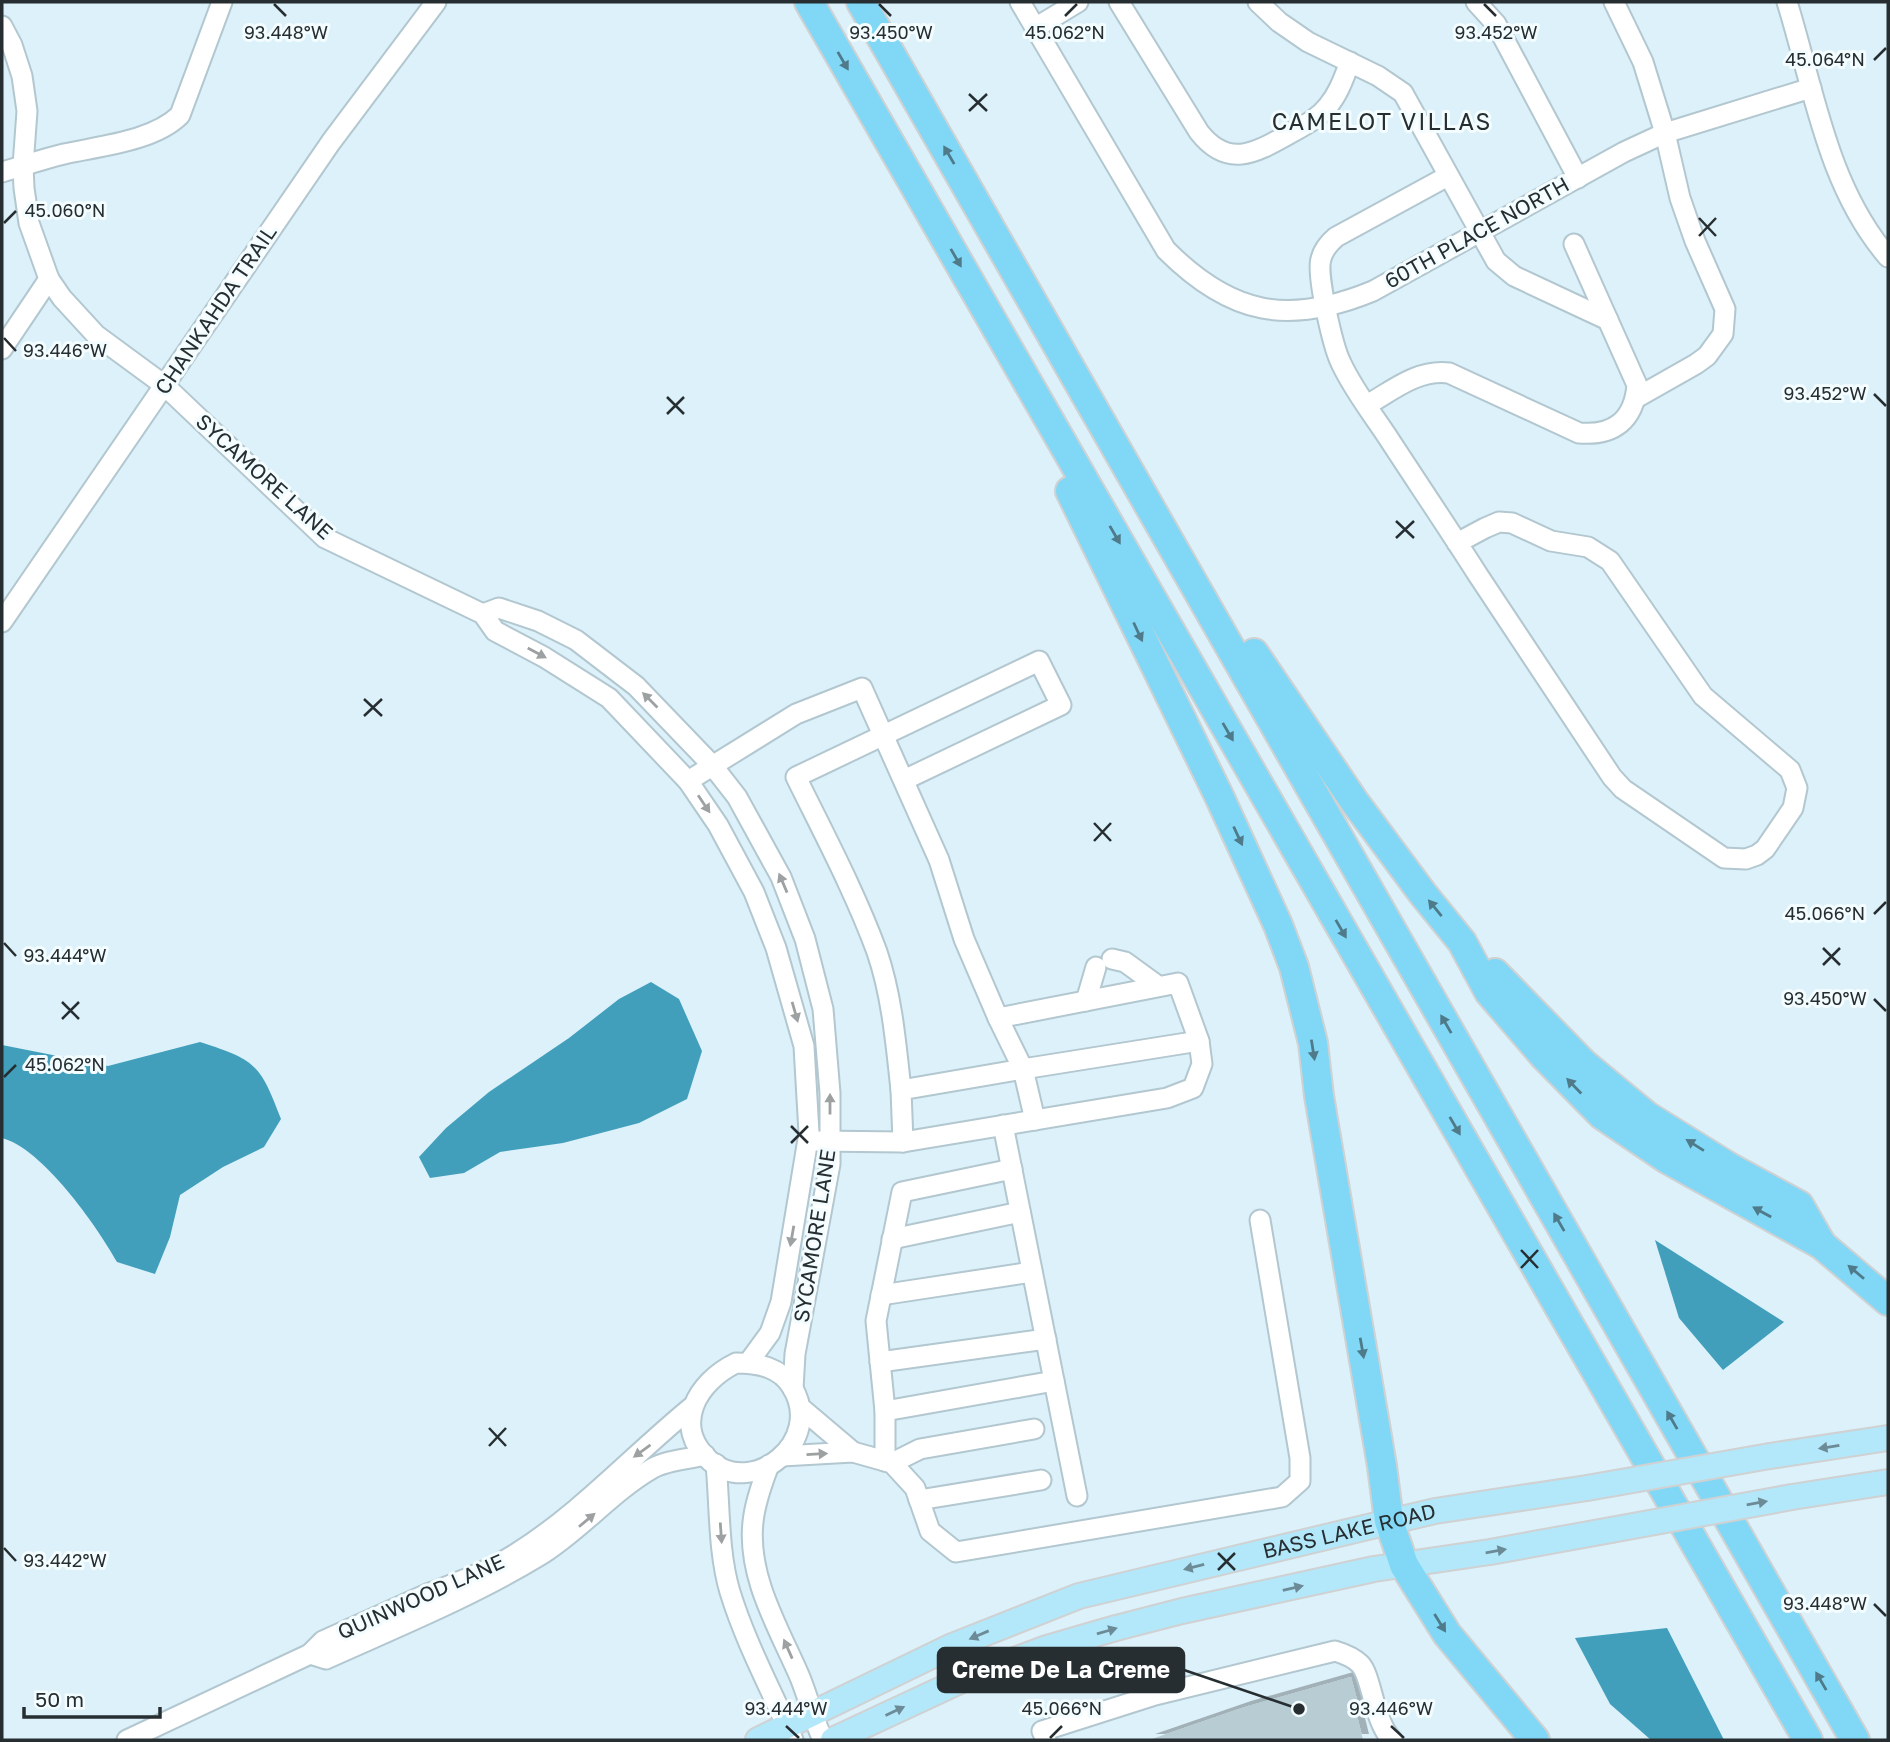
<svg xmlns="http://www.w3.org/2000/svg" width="1890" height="1742" font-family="'Golos Text',sans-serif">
  <defs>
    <filter id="shadow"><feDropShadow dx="6" dy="-6" stdDeviation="0" flood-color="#0004"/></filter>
  </defs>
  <rect width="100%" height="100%" fill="#dcf1f9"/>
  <g fill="#419fbc">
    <path d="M651,982L679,999L702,1051L687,1099L639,1123L563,1143L500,1152L464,1173L430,1178L419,1157L446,1128L489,1092L569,1038L619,999Z"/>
    <path d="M200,1042C256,1060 260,1064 281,1119L264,1147L223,1167L180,1195L170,1237L155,1274L117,1262C97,1226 42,1148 2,1138V1045L108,1066Z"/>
    <path d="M1655,1240L1784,1322L1723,1370L1679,1318Z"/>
    <path d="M1667,1628L1724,1740H1651L1610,1704L1575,1638Z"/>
  </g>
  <path fill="#b7ccd3" filter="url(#shadow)" d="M1351,1677L1360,1711L1356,1712L1363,1740H1149L1245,1707Z"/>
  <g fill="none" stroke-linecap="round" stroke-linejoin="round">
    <g stroke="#b2c7cf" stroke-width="23">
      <g id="minor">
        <path d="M1020,2L1166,250C1231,315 1288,326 1373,291L1624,152L1665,133L1811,88"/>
        <path d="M1119,2L1199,132C1228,169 1255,153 1289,134C1303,126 1318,119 1328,106C1339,93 1344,77 1350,62"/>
        <path d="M1258,2L1279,22L1308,42L1378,76L1403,93L1496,261L1514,276L1608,320"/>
        <path d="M1476,2L1496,24L1578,178"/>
        <path d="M1614,2L1643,62L1665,133L1680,198L1695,241L1725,309L1723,334L1707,356L1696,364L1636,398"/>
        <path d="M1787,2C1814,89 1827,186 1888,257"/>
        <path d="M2,26L12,45L22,76L27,111L23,166L24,188L29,223L49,279L62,298L96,335L164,385L325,538L483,614L495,631L544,657L609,698L688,781L718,825L754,892L776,948L804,1046L809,1133L781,1302L770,1333L748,1363"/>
        <path d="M1035,28L1078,2"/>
        <path d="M2,172C23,166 43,159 64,154C100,146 154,141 180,115L222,2"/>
        <path d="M1448,176L1336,237C1329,243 1323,250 1321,259C1316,274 1333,347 1341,363C1353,389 1371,412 1387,436C1417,482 1448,528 1478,575L1612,777L1623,789L1724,858L1746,859L1757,855L1765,849L1793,808L1797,788L1790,770L1703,696L1610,561L1588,547L1551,541L1512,523L1499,522L1485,528L1457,543"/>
        <path d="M2,349L49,279"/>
        <path d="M1367,405C1393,390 1418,369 1449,373L1579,433C1614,436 1634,420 1637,385L1574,244"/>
        <path d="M483,614L499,608L538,621L576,640L636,686L712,765L737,797L781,877L805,939L823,1009L830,1093V1164L795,1354L793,1389"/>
        <path d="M2,622L331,142L436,2"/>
        <path d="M688,781L796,714L862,688L939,860L964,939L998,1018L1023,1069L901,1090L903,1142L817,1141"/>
        <path d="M1112,959L1125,962L1158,986"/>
        <path d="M1086,1001L1096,967"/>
        <path d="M998,1018L1178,983L1199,1041L1023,1069L1035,1120"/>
        <path d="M901,1090C896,1044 892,996 877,952C855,892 824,834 796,777L1039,661L1061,705L904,780"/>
        <path d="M1003,1125L1077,1496"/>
        <path d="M903,1142L1167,1098L1193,1088L1202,1064L1199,1041"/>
        <path d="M892,1239L1020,1212"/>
        <path d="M881,1295L1032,1272"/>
        <path d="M880,1362L1046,1339"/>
        <path d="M736,1363C758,1363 780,1367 792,1387C825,1441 753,1498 710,1461C671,1426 697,1382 736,1363Z"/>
        <path d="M801,1408L853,1452"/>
        <path d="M885,1411L876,1321L902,1192L1012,1169"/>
        <path d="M782,1456L853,1452L892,1463L915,1488L930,1531L956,1552L1282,1497L1300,1481V1458L1260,1220"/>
        <path d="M885,1461V1411L1054,1381"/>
        <path d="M892,1463L920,1449L1034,1429"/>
        <path d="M716,1464C720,1506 718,1552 730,1592C746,1644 772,1691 793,1740"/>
        <path d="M769,1465C762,1483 755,1502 753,1522C747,1576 778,1627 799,1675C808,1696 813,1719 823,1740"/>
        <path d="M919,1500L1041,1480"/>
        <path d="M310,1654L326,1659C397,1627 473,1596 539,1556C580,1531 611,1492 653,1468C667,1460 689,1459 705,1455"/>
        <path d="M127,1740L310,1654L323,1641C357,1626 391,1610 425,1595C456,1583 489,1571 517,1553C582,1512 634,1454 693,1406"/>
        <path d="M1046,1740L1042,1731L1155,1695L1335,1651C1345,1654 1353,1657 1360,1664C1372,1676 1373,1720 1392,1740"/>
      </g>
    </g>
    <g stroke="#cfd1d2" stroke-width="28">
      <g id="major">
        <path d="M1770,1456L1888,1438"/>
        <path d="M1792,1497L1888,1482"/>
        <path id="s1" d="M758,1740L950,1647L1079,1596L1435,1511L1587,1488"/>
        <path d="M833,1740L966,1678L1047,1648L1116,1628L1182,1611L1374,1569L1490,1552L1611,1530"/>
      </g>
    </g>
    <g stroke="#cfd1d2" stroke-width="32">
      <g id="highway">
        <path d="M809,2L1808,1740"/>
        <path d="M861,2L1855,1740"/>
        <path d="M1070,491L1220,798L1278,925L1294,967L1313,1043L1319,1096L1382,1466L1389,1521L1404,1565L1447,1634L1535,1740"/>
        <path d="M1254,653L1354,801L1423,894L1462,942L1489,992L1544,1056L1602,1115L1667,1159L1822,1245L1888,1301"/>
        <path d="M1495,973L1583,1063L1647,1116L1729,1167L1799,1205L1822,1245"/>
      </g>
    </g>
    <use href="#minor" stroke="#fff" stroke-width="19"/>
    <use href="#major" stroke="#b3e8fa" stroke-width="24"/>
    <use href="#highway" stroke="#81d8f6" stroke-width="28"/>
    <g stroke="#cfd1d2" stroke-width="28" stroke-linecap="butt">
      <g id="major-bridge">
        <path d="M1587,1488L1770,1456"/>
        <path d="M1611,1530L1792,1497"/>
      </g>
    </g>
    <use href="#major-bridge" stroke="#b3e8fa" stroke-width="24"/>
  </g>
  <defs><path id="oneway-solid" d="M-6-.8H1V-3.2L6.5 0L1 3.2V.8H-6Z" transform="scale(1.75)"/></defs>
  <g fill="#4f7a8a">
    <use href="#oneway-solid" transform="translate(843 61) rotate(60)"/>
    <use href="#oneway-solid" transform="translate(949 155) rotate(-120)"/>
    <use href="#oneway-solid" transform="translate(956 258) rotate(60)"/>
    <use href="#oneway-solid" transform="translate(1115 535) rotate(60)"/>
    <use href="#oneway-solid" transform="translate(1138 632) rotate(65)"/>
    <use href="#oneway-solid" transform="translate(1228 732) rotate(60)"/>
    <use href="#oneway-solid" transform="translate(1238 836) rotate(65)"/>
    <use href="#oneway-solid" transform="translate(1435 908) rotate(-129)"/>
    <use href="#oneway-solid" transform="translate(1341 929) rotate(60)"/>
    <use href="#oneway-solid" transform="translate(1446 1024) rotate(-120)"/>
    <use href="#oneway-solid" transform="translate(1313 1050) rotate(81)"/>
    <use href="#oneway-solid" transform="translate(1574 1086) rotate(-134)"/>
    <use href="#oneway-solid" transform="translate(1455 1126) rotate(60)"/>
    <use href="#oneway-solid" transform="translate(1695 1145) rotate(-148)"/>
    <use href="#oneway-solid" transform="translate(1762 1212) rotate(-151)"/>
    <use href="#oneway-solid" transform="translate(1559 1222) rotate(-120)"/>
    <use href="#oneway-solid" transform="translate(1856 1272) rotate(-140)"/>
    <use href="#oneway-solid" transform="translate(1362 1348) rotate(80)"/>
    <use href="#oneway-solid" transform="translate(1672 1420) rotate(-120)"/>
    <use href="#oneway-solid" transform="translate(1440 1623) rotate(58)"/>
    <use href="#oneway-solid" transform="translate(1821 1681) rotate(-120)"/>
  </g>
  <g fill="#9da1a2">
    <use href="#oneway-solid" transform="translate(537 653) rotate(28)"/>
    <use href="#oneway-solid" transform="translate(650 700) rotate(-135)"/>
    <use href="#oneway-solid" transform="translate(704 804) rotate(56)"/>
    <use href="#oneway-solid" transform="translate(783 883) rotate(-113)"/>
    <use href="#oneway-solid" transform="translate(795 1012) rotate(74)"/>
    <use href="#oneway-solid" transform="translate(830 1104) rotate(-90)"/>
    <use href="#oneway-solid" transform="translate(792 1236) rotate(100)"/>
    <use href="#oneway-solid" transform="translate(642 1451) rotate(144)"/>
    <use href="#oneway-solid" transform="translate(817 1454) rotate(-3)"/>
    <use href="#oneway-solid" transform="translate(587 1520) rotate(-40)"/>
    <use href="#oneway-solid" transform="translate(721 1533) rotate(86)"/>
    <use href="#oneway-solid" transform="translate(788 1649) rotate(-114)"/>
  </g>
  <g fill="#6c8b96">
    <use href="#oneway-solid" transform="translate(1829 1447) rotate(171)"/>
    <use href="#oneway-solid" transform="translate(1757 1503) rotate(-10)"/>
    <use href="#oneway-solid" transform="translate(1496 1551) rotate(-10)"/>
    <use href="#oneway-solid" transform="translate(1194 1567) rotate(166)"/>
    <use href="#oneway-solid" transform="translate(1293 1588) rotate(-13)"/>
    <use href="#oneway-solid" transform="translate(1107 1631) rotate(-16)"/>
    <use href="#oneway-solid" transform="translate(979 1635) rotate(157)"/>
    <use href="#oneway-solid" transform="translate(895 1711) rotate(-25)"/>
  </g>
  <path fill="none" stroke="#262e31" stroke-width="2.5" d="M274,4L286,16M879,4L891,16M1484,4L1496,16M1065,16L1077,4M1874,60L1886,48M969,94L987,111M969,111L987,94M1699,218L1716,236M4,223L16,211M1699,236L1716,218M4,338L16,351M1874,394L1886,406M667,397L684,414M667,414L684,397M1396,521L1414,538M1396,538L1414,521M364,699L382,716M364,716L382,699M1094,823L1111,841M1094,841L1111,823M1874,914L1886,902M4,943L16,956M1823,948L1840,965M1823,965L1840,948M1874,999L1886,1011M62,1002L79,1019M62,1019L79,1002M4,1077L16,1065M791,1126L808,1143M791,1143L808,1126M1521,1250L1538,1268M1521,1268L1538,1250M489,1428L506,1446M489,1446L506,1428M4,1548L16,1561M1218,1553L1235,1570M1218,1570L1235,1553M1874,1604L1886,1616M786,1726L799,1738M1391,1726L1404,1738M1050,1738L1062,1726"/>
  <g text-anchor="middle" stroke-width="6" stroke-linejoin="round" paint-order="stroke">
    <g font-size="21" fill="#262e31" stroke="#f3fcff">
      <text transform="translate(1477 233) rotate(-29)" y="7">60TH PLACE NORTH</text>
      <text transform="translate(216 310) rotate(-56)" y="7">CHANKAHDA TRAIL</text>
      <text transform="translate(264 477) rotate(42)" y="7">SYCAMORE LANE</text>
      <text transform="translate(815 1236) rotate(-81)" y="7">SYCAMORE LANE</text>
      <text dy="7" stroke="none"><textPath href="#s1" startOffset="630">BASS LAKE ROAD</textPath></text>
      <text transform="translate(421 1597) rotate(-24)" y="7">QUINWOOD LANE</text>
    </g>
    <g font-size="23" letter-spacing="2" fill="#262e31" stroke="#f3fcff">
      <text x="1382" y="130">CAMELOT VILLAS</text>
    </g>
  </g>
  <g font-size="18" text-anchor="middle" fill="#262e31" stroke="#f3fcff" stroke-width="6" stroke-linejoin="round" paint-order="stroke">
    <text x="286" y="39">93.448°W</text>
    <text x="891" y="39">93.450°W</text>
    <text x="1065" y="39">45.062°N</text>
    <text x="1496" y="39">93.452°W</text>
    <text x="1825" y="66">45.064°N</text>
    <text x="65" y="217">45.060°N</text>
    <text x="65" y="357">93.446°W</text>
    <text x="1825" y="400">93.452°W</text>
    <text x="1825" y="920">45.066°N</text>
    <text x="65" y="962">93.444°W</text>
    <text x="1825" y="1005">93.450°W</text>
    <text x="65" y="1071">45.062°N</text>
    <text x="65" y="1567">93.442°W</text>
    <text x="1825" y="1610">93.448°W</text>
    <text x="786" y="1715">93.444°W</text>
    <text x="1062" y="1715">45.066°N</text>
    <text x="1391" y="1715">93.446°W</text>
  </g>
  <path fill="none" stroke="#262e31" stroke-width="2.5" d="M1299 1709L1184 1670"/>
  <circle fill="#262e31" stroke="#f3fcff" stroke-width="2.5" cx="1299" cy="1709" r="7"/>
  <rect fill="#262e31" stroke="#262e31" stroke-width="2.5" x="938" y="1648" width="246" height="44" rx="7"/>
  <g font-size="23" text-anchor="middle" font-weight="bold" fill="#fff">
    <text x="1061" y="1678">Creme De La Creme</text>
  </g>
  <rect width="1890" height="1742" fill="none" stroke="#262e31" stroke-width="7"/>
  <path d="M24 1707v10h136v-10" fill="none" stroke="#262e31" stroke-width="3.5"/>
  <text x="35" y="1707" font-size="21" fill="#262e31" stroke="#f3fcff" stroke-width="5" paint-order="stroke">50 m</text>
</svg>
